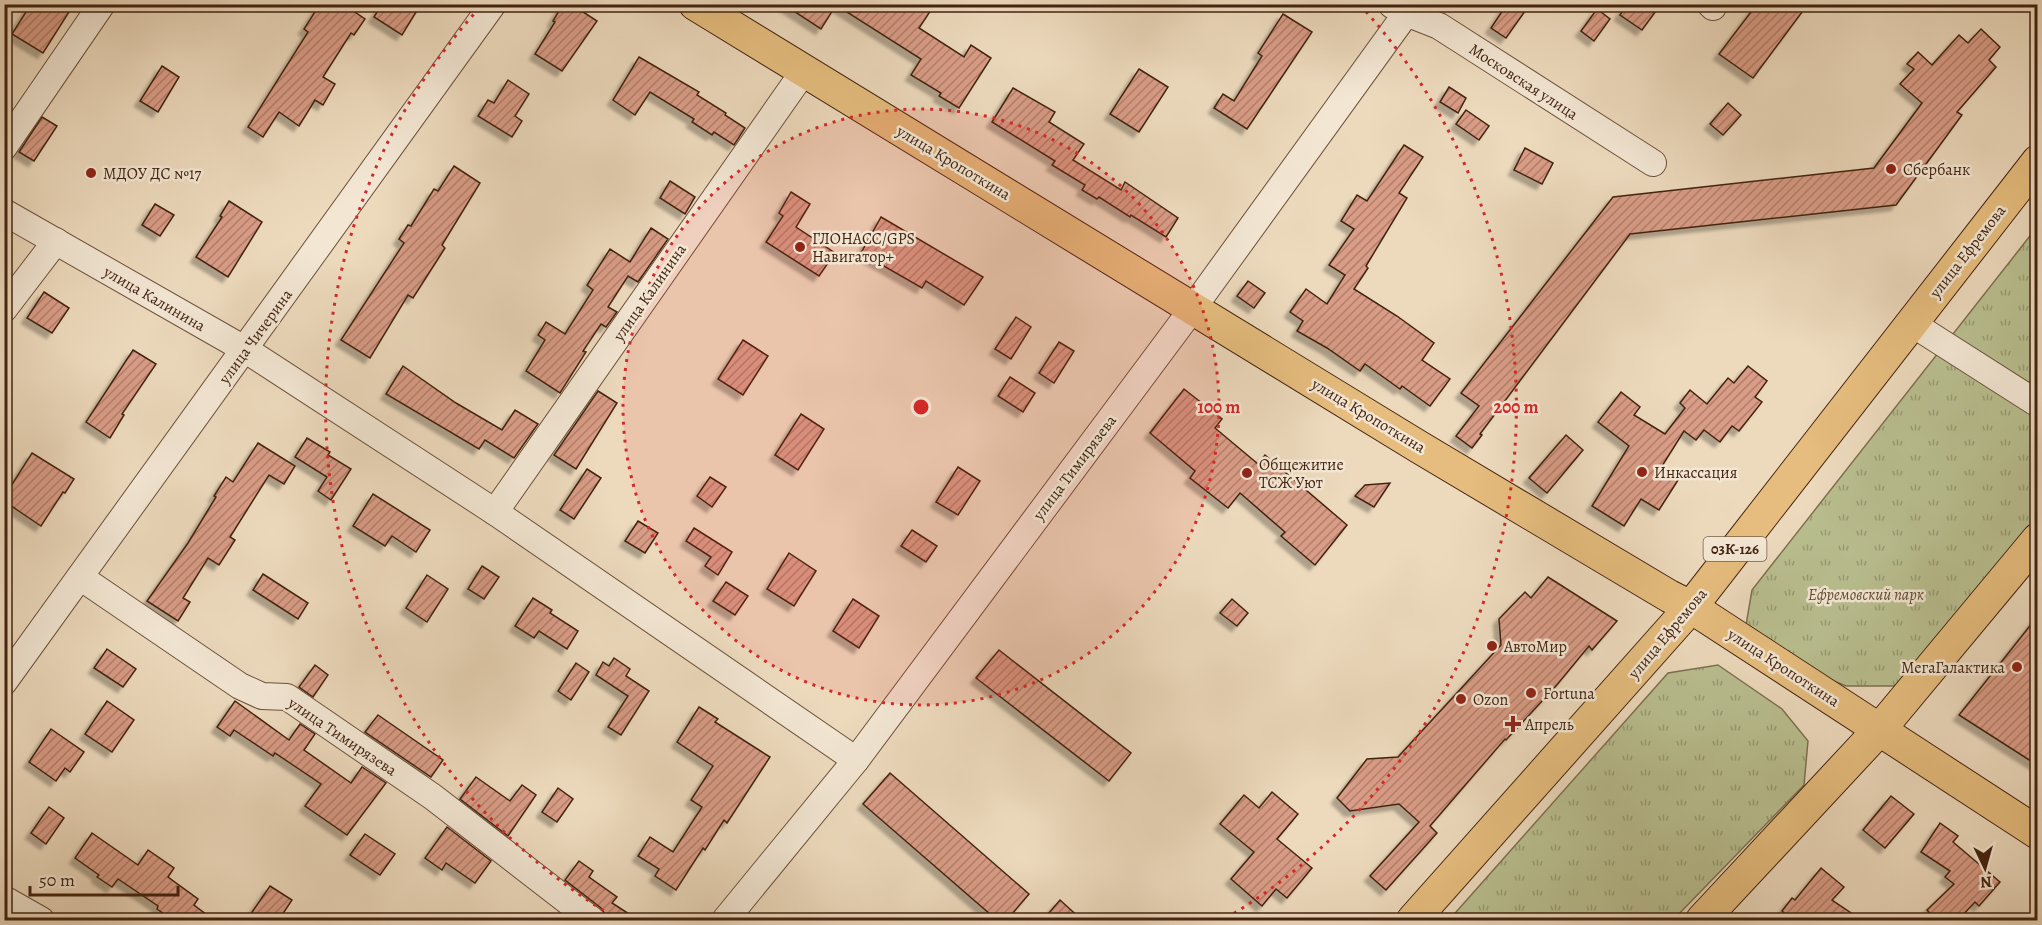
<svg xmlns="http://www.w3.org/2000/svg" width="2042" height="925" font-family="Alegreya,serif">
  <defs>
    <pattern id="park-tufts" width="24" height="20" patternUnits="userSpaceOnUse" patternTransform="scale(1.5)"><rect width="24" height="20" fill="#b9bf90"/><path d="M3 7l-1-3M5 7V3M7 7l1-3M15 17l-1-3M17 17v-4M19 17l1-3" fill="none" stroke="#989b74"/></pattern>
    <pattern id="building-hatch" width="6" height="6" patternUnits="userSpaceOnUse" patternTransform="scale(1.5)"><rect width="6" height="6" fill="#d99c86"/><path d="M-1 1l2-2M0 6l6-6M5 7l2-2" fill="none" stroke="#b27f6c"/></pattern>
    <filter id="shadow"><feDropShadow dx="-5.5" dy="5.5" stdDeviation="1.5" flood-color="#0004"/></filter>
  </defs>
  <rect width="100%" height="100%" fill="#eddabd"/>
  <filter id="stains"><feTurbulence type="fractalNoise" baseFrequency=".00333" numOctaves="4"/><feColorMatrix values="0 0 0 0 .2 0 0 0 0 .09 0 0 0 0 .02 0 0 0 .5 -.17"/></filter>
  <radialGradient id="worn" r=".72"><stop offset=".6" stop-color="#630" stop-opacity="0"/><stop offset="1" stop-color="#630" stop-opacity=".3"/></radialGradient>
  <g fill="url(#park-tufts)" stroke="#7e7150" stroke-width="1.5">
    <path d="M2037,227V521L1911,686H1846L1817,674L1746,625L1752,590Z"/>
    <path d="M1718,665L1782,709L1808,741L1804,785L1673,920H1449L1668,673Z"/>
  </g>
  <g fill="url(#building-hatch)" stroke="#432311" stroke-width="1.5" filter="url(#shadow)">
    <path d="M31,4H74L43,53L12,34Z"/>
    <path d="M320,4H343L365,19L354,35L351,33L323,77L335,84L323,105L315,100L299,126L279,112L263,137L248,127L308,32L304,29Z"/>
    <path d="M382,4H421L402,35L374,17Z"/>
    <path d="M563,4H571L597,21L562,71L535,54L555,22L553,21Z"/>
    <path d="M783,4H922L931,10L919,28L964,57L971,45L991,58L959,108L939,96L941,93L911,75L921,59L836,5L821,29Z"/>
    <path d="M1507,4H1530L1506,38L1491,28Z"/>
    <path d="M1627,4H1661L1642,30L1620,15Z"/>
    <path d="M1757,4H1808L1753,78L1719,54Z"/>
    <path d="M1597,9L1610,19L1594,41L1581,31Z"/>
    <path d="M1283,14L1312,32L1247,129L1214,108L1223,94L1234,101L1262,56L1258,53Z"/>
    <path d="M1981,29L2000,47L1989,60L1996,67L1957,112L1962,115L1896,205L1630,234L1480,434L1482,435L1472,448L1456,436L1479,406L1461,393L1613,197L1874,168L1922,103L1900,84L1914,69L1907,64L1918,52L1932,65L1959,35L1968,43Z"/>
    <path d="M639,57L699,92L697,95L726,113L725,115L745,128L734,145L714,132L712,135L692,122L694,119L650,92L635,115L613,100Z"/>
    <path d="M162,66L179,77L158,112L140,101Z"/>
    <path d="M1139,69L1168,87L1139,132L1110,114Z"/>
    <path d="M508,80L529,94L515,116L522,121L512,137L478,116L488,100L494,103Z"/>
    <path d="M1449,87L1466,98L1458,113L1440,102Z"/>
    <path d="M1013,88L1055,112L1049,122L1084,144L1073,160L1121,190L1125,182L1178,218L1166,237L1131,215L1130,217L1099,197L1097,199L1082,190L1085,185L1052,165L1055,161L992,122Z"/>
    <path d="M1728,103L1741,115L1723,135L1710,124Z"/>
    <path d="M1466,110L1489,126L1479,140L1456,124Z"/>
    <path d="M42,117L57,126L34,161L19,152Z"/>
    <path d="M1404,145L1423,157L1399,193L1407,198L1366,266L1368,268L1354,289L1397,316L1434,343L1422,360L1450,379L1430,406L1402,386L1400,389L1365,364L1360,371L1327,348L1297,331L1303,321L1290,312L1306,289L1327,304L1345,275L1329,265L1354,229L1341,221L1357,195L1367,201Z"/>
    <path d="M1525,148L1553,163L1542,184L1514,170Z"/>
    <path d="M454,166L480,183L442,245L445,248L420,287L413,298L408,295L370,358L341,340L404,243L399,239L408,225L411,226L434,189L438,191Z"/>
    <path d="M670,181L695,197L685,214L660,198Z"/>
    <path d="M791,192L810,204L796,227L835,253L819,276L766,242L783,216L779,213Z"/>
    <path d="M229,201L262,222L228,277L196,257L222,217L220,216Z"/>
    <path d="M155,204L174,215L160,236L142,225Z"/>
    <path d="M881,217L983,277L964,305L926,281L922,288L861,253Z"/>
    <path d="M651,228L668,239L638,282L628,276L608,307L617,312L606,327L601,324L583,351L586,352L560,393L526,371L545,340L538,335L546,322L565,334L593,290L587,285L610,249L630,262Z"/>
    <path d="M1248,281L1265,293L1254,308L1237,296Z"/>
    <path d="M44,292L69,308L52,333L27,318Z"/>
    <path d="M1016,317L1031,327L1011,359L995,349Z"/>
    <path d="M743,340L768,356L743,395L718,379Z"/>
    <path d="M1059,342L1074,351L1054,383L1039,373Z"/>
    <path d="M133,350L156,364L122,414L124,415L110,438L86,422Z"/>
    <path d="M403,366L456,403L502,430L515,410L538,424L514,458L485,440L479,449L386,394Z"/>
    <path d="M1748,366L1767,381L1755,397L1762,402L1739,431L1732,426L1720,442L1704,430L1696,440L1684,431L1662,466L1680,477L1659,510L1641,499L1624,526L1592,506L1629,446L1598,422L1621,392L1640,407L1634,415L1665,434L1685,408L1680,403L1690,390L1707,404L1728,378L1734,383Z"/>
    <path d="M1010,377L1035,393L1023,412L998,396Z"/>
    <path d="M1184,389L1222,419L1215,428L1258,464L1265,455L1347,525L1315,565L1281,536L1285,532L1240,493L1228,508L1190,478L1195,471L1150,433Z"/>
    <path d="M598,391L617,403L576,469L554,455Z"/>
    <path d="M801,414L824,429L798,470L775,455Z"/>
    <path d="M1566,435L1583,450L1547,493L1529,478Z"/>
    <path d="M307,438L330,452L328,455L351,469L331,500L318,491L327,477L295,457Z"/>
    <path d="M258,443L295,466L284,484L269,475L230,537L235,540L219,565L208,558L183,598L190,602L178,621L147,601L188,543L216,497L214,496L226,477L233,482Z"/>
    <path d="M32,453L74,479L65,493L63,492L41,526L4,501V497Z"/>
    <path d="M958,467L980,481L958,515L936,502Z"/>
    <path d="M587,469L601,478L574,519L560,510Z"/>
    <path d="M710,477L726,487L712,507L697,496Z"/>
    <path d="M1390,483L1374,507L1355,496L1365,485Z"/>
    <path d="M373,494L430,530L416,552L392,536L385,546L353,526Z"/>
    <path d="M638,521L658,533L645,553L625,541Z"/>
    <path d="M694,528L732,552L718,575L705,566L711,557L686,541Z"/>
    <path d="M912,530L937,546L926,562L901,546Z"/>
    <path d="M789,553L816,571L794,606L767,589Z"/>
    <path d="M482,566L499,577L484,599L468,589Z"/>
    <path d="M263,574L308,603L298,619L253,590Z"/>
    <path d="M427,575L448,589L427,622L406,608Z"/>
    <path d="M1548,577L1617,621L1592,650L1589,646L1556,686L1506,740L1505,739L1430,826L1437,833L1386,890L1370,876L1419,822L1399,804L1350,811L1337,798L1367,759L1398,757L1501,645L1499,619L1525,592L1531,598Z"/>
    <path d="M726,582L748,596L735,615L713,601Z"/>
    <path d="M533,598L552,610L550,613L578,631L567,649L539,631L534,638L515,626Z"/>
    <path d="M853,599L879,616L859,648L833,631Z"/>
    <path d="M1232,599L1248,613L1237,626L1220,613Z"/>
    <path d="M2037,617V765L1959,715Z"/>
    <path d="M107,649L136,669L123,687L94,668Z"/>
    <path d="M999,650L1131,753L1109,781L976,678Z"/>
    <path d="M614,658L630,669L626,676L649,691L621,735L608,727L628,696L596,675L603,662L609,666Z"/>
    <path d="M576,663L589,672L571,700L558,691Z"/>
    <path d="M315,665L328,675L313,697L299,687Z"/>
    <path d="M107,701L134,720L112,752L85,734Z"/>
    <path d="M235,701L289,740L300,724L315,734L304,750L351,783L362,767L386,783L347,835L305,806L321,784L275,753L273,756L234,730L230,736L217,727Z"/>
    <path d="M699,707L718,719L715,722L770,757L727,823L724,820L705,850L703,848L676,890L655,876L659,869L638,856L650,837L673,852L702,807L691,800L713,766L677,742Z"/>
    <path d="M378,715L443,760L431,777L365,732Z"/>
    <path d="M51,729L84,752L70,772L65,768L56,781L29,762Z"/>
    <path d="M890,773L1029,894L1006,921H998L863,804Z"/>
    <path d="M476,777L510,801L522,785L536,795L508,836L460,799Z"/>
    <path d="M558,788L573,799L557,822L542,812Z"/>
    <path d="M1272,792L1298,814L1277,839L1312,868L1287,898L1276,889L1262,906L1231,879L1254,852L1220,824L1244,795L1259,808Z"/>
    <path d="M1891,796L1914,814L1885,848L1863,830Z"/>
    <path d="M49,807L64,818L46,844L31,833Z"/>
    <path d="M1940,823L1958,836L1953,842L2000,882L1979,906L1975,902L1957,921H1937L1927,910L1954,884L1945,877L1950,871L1921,852Z"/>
    <path d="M447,827L491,861L475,883L446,863L442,870L425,858Z"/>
    <path d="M92,833L138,865L148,850L174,868L168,877L198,899L194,905L215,921H174L157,909L158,906L118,879L112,887L97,877L99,875L75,858Z"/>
    <path d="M365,834L395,854L380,875L350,855Z"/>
    <path d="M579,861L593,871L589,877L617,897L612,903L640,921H609L601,908L565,880Z"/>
    <path d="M1821,868L1844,887L1832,900L1863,921H1793L1782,911L1792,898L1795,900Z"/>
    <path d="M270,886L292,900L278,921H246Z"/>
    <path d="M1060,900L1083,921H1042Z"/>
  </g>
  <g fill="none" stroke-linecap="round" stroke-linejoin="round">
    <g stroke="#6e513c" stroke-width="28">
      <g id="minor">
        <path d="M1710,4L1713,7"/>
        <path d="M1392,5L1406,13L1439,26L1653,163"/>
        <path d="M4,147L102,4"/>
        <path d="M4,212L246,350L495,512L856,760"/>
        <path d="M4,309L56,241"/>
        <path d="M1911,323L2038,404"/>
        <path d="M495,512L804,71"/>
        <path d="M80,577L240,686L262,696L287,697L433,797L592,920"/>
        <path d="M4,682L493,4"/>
        <path d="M4,899L41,920"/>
        <path d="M725,920L856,760L1193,308L1413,4"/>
      </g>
    </g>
    <g stroke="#432311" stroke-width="34">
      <g id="major">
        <path d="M695,4L1419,447L1669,596L1691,607L2038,833"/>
        <path d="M1413,920L1691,607L2038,161"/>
        <path d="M1702,920L1880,729L2038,539"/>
      </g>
    </g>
    <use href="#minor" stroke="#f3e7d4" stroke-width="26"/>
    <use href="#major" stroke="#e6bd7e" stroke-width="32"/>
  </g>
  <circle cx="921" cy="407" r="298" fill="#d62828" fill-opacity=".12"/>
  <g fill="none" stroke="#d62828" stroke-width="3" stroke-dasharray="3 6">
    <circle cx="921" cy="407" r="298"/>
    <path d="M619 920A595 595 0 0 1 482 5M1360 5A595 595 0 0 1 1223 920"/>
  </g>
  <g fill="#8f2418" stroke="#f3e7d4" stroke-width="2">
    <circle cx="1891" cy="169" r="6"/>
    <circle cx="91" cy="173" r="6"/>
    <circle cx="800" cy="247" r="6"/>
    <circle cx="1642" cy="472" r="6"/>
    <circle cx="1247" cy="473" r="6"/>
    <circle cx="1492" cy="646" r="6"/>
    <circle cx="2017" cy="667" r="6"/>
    <circle cx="1531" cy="693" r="6"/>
    <circle cx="1461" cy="699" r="6"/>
    <path d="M1510 715h6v6h6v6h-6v6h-6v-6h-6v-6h6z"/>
  </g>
  <g text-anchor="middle" stroke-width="5" stroke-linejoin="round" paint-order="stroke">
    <rect fill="#f3e7d4" stroke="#785e4c" stroke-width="1.5" x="1703.5" y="537" width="63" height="24" rx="4.5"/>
    <g font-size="15" font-weight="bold" fill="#432311">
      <text x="1735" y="554">03К-126</text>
    </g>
    <g font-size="16" fill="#432311" stroke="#f3e7d4">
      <text transform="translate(1524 81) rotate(33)" y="6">Московская улица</text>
      <text transform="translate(954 162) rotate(31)" y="6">улица Кропоткина</text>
      <text transform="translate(1967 251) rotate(-52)" y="6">улица Ефремова</text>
      <text transform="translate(649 292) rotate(-55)" y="6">улица Калинина</text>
      <text transform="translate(155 298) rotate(30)" y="6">улица Калинина</text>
      <text transform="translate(255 336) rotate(-54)" y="6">улица Чичерина</text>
      <text transform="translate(1369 415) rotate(31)" y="6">улица Кропоткина</text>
      <text transform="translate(1074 467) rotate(-53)" y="6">улица Тимирязева</text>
      <text transform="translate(1667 633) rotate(-50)" y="6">улица Ефремова</text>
      <text transform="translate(1784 667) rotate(33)" y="6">улица Кропоткина</text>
      <text transform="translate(343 736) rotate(34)" y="6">улица Тимирязева</text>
    </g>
    <g font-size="16" fill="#432311" stroke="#f3e7d4" text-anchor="start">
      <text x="1903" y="175">Сбербанк</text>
      <text x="103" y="179">МДОУ ДС №17</text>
      <text x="812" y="244">ГЛОНАСС/GPS<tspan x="812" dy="18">Навигатор+</tspan></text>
      <text x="1259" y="470">Общежитие<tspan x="1259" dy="18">ТСЖ Уют</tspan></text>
      <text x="1654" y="478">Инкассация</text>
      <text x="1504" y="652">АвтоМир</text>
      <text x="2005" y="673" text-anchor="end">МегаГалактика</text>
      <text x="1543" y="699">Fortuna</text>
      <text x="1473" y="705">Ozon</text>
      <text x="1525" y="730">Апрель</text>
    </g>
    <g font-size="16" font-style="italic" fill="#604a31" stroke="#f3e7d4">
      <text x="1866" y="600">Ефремовский парк</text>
    </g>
  </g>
  <circle cx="921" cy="407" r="9" fill="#d62828" stroke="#f3e7d4" stroke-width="3"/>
  <g font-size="18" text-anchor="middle" font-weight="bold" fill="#d62828" stroke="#f3e7d4" stroke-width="5" stroke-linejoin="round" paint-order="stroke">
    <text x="1219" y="413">100 m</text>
    <text x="1516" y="413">200 m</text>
  </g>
  <rect width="2042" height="925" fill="none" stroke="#eddabd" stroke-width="24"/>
  <rect x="6" y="6" width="2030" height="913" fill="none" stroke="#432311" stroke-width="3"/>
  <rect x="12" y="12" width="2018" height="901" fill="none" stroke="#432311" stroke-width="1.5"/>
  <g transform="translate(1985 868) rotate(175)" stroke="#f3e7d4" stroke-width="4.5" paint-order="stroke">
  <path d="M0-4.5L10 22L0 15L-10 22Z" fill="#432311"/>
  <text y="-9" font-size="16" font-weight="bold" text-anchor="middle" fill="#432311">N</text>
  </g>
  <path d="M30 886v9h148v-9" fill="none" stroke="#432311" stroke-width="3"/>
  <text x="39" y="886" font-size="18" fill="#432311" stroke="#f3e7d4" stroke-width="4.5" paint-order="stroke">50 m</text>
  <rect width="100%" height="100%" filter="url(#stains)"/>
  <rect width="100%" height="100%" fill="url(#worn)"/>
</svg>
